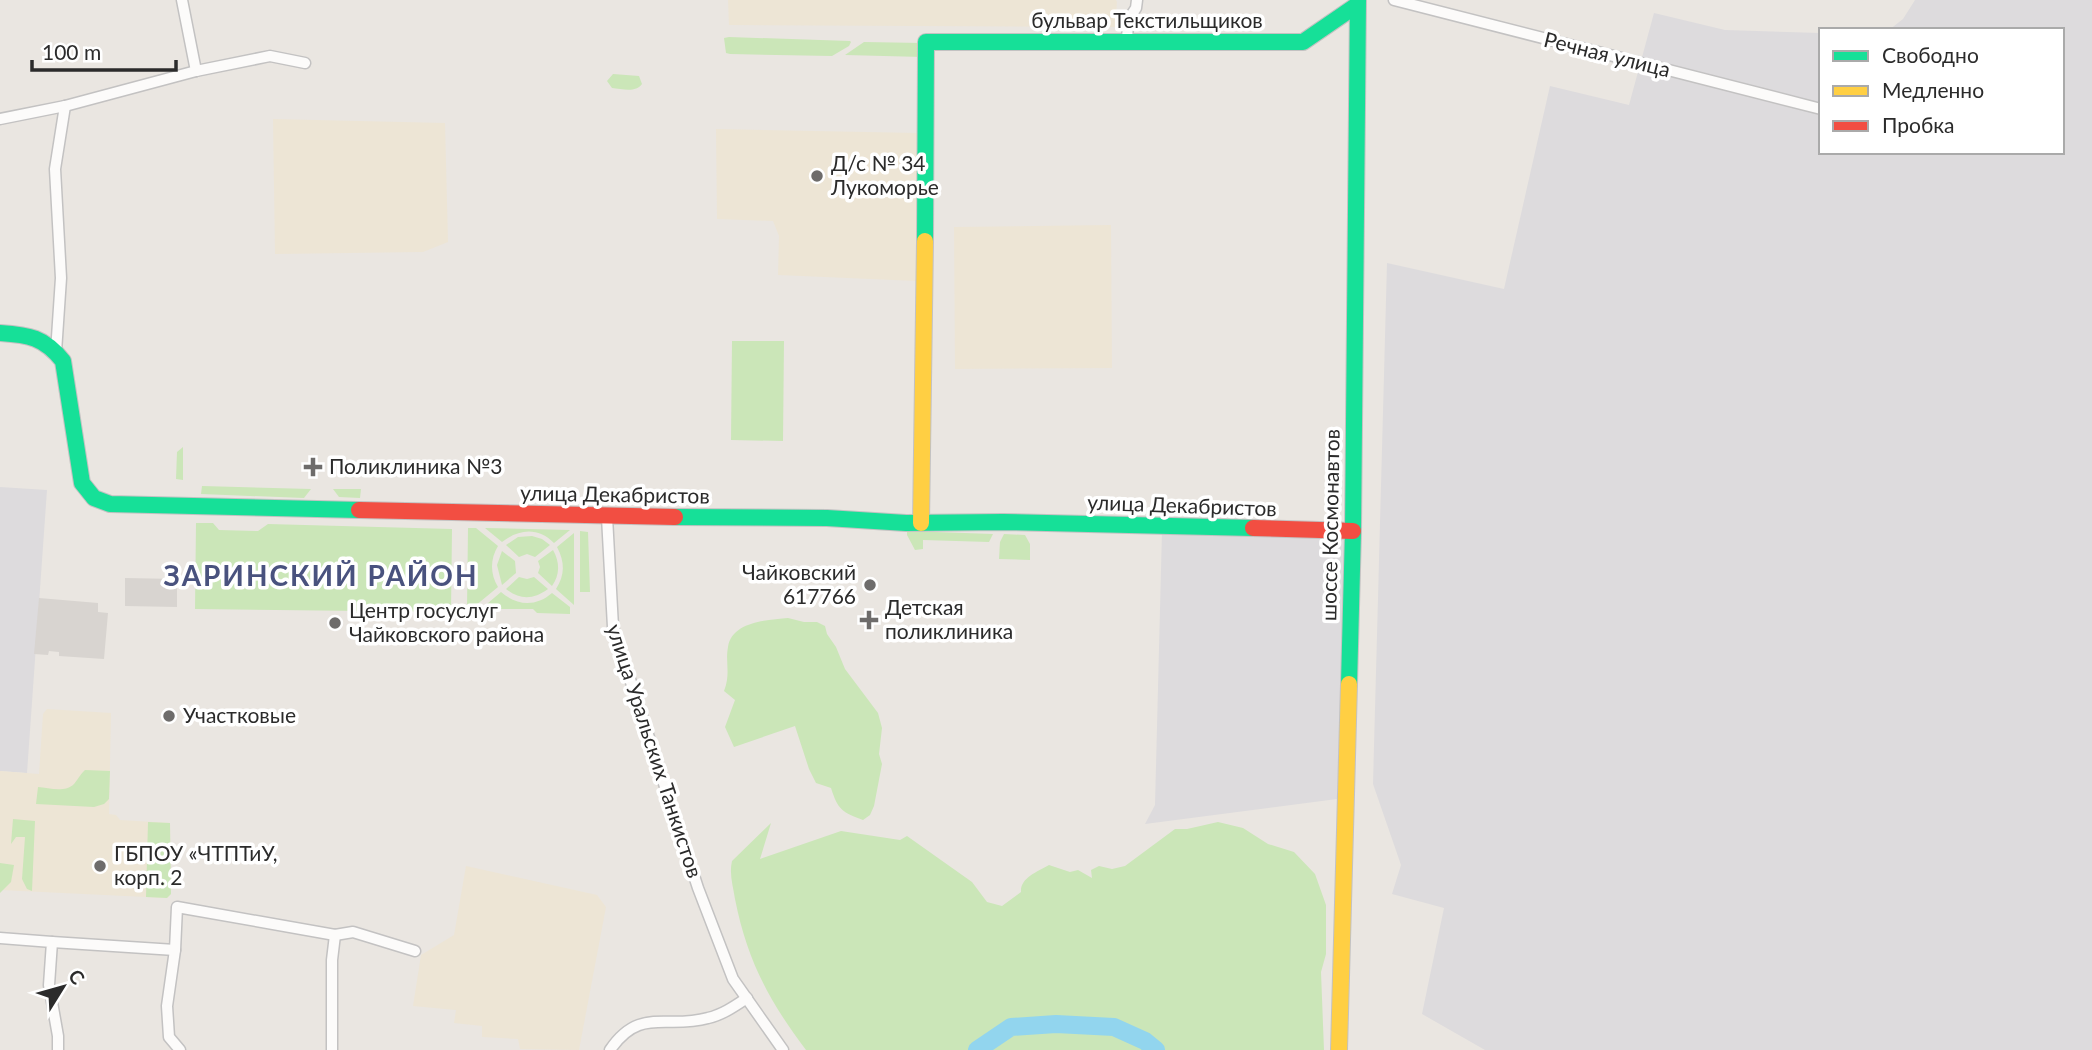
<svg xmlns="http://www.w3.org/2000/svg" width="2092" height="1050" font-family="Lato,sans-serif">
  <rect width="100%" height="100%" fill="#eae6e1"/>
  <g fill="#dddbdd">
    <path d="M1915,0H2092V1050H1485L1422,1014L1444,908L1392,894L1401,865L1373,784L1387,263L1504,289L1550,86L1629,105L1654,13L1725,30L1821,33V152H2062V30H1889L1903,19Z"/>
    <path d="M0,487L47,490L27,773L0,771Z"/>
    <path d="M1162,531L1347,539L1337,799L1145,824L1155,805Z"/>
  </g>
  <g fill="#ede5d5">
    <path d="M728,0H1116L1117,2L1115,27L729,25Z"/>
    <path d="M273,119L445,123L448,242L423,252L275,254Z"/>
    <path d="M716,129L918,133L917,281L778,275L779,236L773,221L717,219Z"/>
    <path d="M1111,225L1112,368L955,369L954,227Z"/>
    <path d="M47,709L111,713L109,814L116,815L120,820L170,823L171,894L167,898L0,890V771L39,774L43,714Z"/>
    <path d="M466,866L597,895L606,907L579,1050L520,1049L518,1039L482,1037V1026L454,1023L456,1010L413,1006L421,955L454,935Z"/>
  </g>
  <g fill="#cbe6b8">
    <path d="M729,37L850,41L851,42L849,46L832,56L730,54L726,53L724,38Z"/>
    <path d="M864,42L923,43V57L845,55Z"/>
    <path d="M613,74L639,76L642,84C636,93 622,89 612,88L607,81Z"/>
    <path d="M732,341H784L783,441L731,440Z"/>
    <path d="M183,447V480L176,479L177,452Z"/>
    <path d="M202,486L311,489L304,498L201,494Z"/>
    <path d="M333,489H361L360,498L339,497Z"/>
    <path d="M196,523H213L219,530L258,531L268,524L452,529L451,612L195,609Z"/>
    <path d="M468,528H476L498,546C490,559 490,574 498,587L475,606V609H467Z"/>
    <path d="M485,528L570,530L554,543C538,527 519,529 502,542Z"/>
    <path d="M580,531L588,532L590,592H580Z"/>
    <path d="M907,531L993,534L989,542L923,540V549L915,550L907,535Z"/>
    <path d="M574,533V605L556,589C565,575 565,562 557,547Z"/>
    <path d="M1004,534L1025,535L1030,544V560L999,559L1000,542Z"/>
    <path d="M532,536L542,539L550,545L535,557L527,554L519,557L506,545L518,537Z"/>
    <path d="M553,550C560,562 560,575 552,586L538,573L540,567L538,561Z"/>
    <path d="M502,551L515,561L516,573L502,585L497,565Z"/>
    <path d="M519,577L527,579L534,577L548,589C533,600 520,600 506,589Z"/>
    <path d="M501,592C517,606 536,607 552,593L570,607V614L537,613L533,609H500L492,615H481V609Z"/>
    <path d="M788,618L804,622H817L825,626L827,634L836,647L845,669L878,713L882,728L879,754L882,764L874,806L870,815L863,820C842,812 838,810 831,788L816,783L809,769L795,726L734,747L725,727L735,700L724,691C731,673 725,663 728,647C732,621 768,620 788,618Z"/>
    <path d="M85,770L110,771L109,799L104,804L94,807L36,804L38,787C49,788 65,793 74,784C78,779 80,775 85,770Z"/>
    <path d="M13,819L35,821L32,891L27,889L22,879L25,837H16L11,844Z"/>
    <path d="M148,822L170,823L171,894L167,898L146,897Z"/>
    <path d="M1218,822L1243,828L1268,844L1294,852L1315,874L1326,905V954L1321,972L1324,1050H806C769,1001 747,960 735,899C733,886 729,874 732,861L771,823L760,859L841,831L900,840L907,836L972,882L987,902L1002,906L1021,892C1020,878 1037,872 1049,865L1070,872L1078,870L1092,878L1091,870L1099,866L1112,869L1125,866L1175,829H1187Z"/>
    <path d="M0,863L14,865L11,882L0,893Z"/>
  </g>
  <g fill="#d8d4d0">
    <path d="M125,578L177,579V607L125,606Z"/>
    <path d="M39,598L98,603V612L108,613L104,659L59,656V652L49,651L48,655L34,654Z"/>
  </g>
  <g fill="none" stroke-linecap="round" stroke-linejoin="round">
    <path stroke="#92d5ee" stroke-width="18" d="M977,1050L1011,1027L1056,1024L1114,1027L1145,1041L1156,1050"/>
    <g stroke="#c3c2c2" stroke-width="13">
      <g id="street">
        <path d="M182,0L196,71"/>
        <path d="M1394,0L1821,109"/>
        <path d="M1127,42L1128,20L1136,8L1137,0"/>
        <path d="M0,119L65,106L196,71L270,56L305,63"/>
        <path d="M56,352L61,278L55,169L65,106"/>
        <path d="M607,517L613,627L698,888L733,979L783,1050"/>
        <path d="M0,938L52,942L49,985L58,1036V1050"/>
        <path d="M52,942L175,950"/>
        <path d="M180,1050L169,1037L167,1006L175,950L177,907L335,935L353,932L415,951"/>
        <path d="M332,1050V960L335,935"/>
        <path d="M610,1050C640,1006 666,1030 708,1018C722,1015 735,1006 747,998"/>
      </g>
    </g>
    <g stroke="#c3c2c2" stroke-width="18">
      <g id="fast">
        <path d="M925,241L926,42H1303L1357,5"/>
        <path d="M0,333C29,335 44,337 63,361L82,483L94,498L110,504L359,510"/>
        <path d="M675,517L827,518L906,523L1003,522L1253,528"/>
        <path d="M1349,684L1353,531L1358,0"/>
      </g>
    </g>
    <g stroke="#c3c2c2" stroke-width="18">
      <g id="slow">
        <path d="M921,523L925,241"/>
        <path d="M1339,1050L1349,684"/>
      </g>
    </g>
    <g stroke="#c3c2c2" stroke-width="18">
      <g id="jam">
        <path d="M359,510L675,517"/>
        <path d="M1253,528L1353,531"/>
      </g>
    </g>
    <use href="#street" stroke="#fcfbfa" stroke-width="10"/>
    <use href="#fast" stroke="#16e098" stroke-width="16"/>
    <use href="#slow" stroke="#ffcf43" stroke-width="16"/>
    <use href="#jam" stroke="#f24e42" stroke-width="16"/>
  </g>
  <g fill="#6e6c6b" stroke="#fff" stroke-width="2.5">
    <circle cx="817" cy="176" r="7"/>
    <path d="M309.5 456.5h7v7h7v7h-7v7h-7v-7h-7v-7h7z"/>
    <circle cx="870" cy="585" r="7"/>
    <path d="M865.5 609.5h7v7h7v7h-7v7h-7v-7h-7v-7h7z"/>
    <circle cx="335" cy="623" r="7"/>
    <circle cx="169" cy="716" r="7"/>
    <circle cx="100" cy="866" r="7"/>
  </g>
  <g text-anchor="middle" stroke-width="7" stroke-linejoin="round" paint-order="stroke">
    <g font-size="21" fill="#2b2b2b" stroke="#fff">
      <text x="1147" y="28">бульвар Текстильщиков</text>
      <text transform="translate(1607 55) rotate(14)" y="7">Речная улица</text>
      <text transform="translate(615 495) rotate(1)" y="7">улица Декабристов</text>
      <text transform="translate(1182 506) rotate(2)" y="7">улица Декабристов</text>
      <text transform="translate(1331 525) rotate(-89)" y="7">шоссе Космонавтов</text>
      <text transform="translate(654 751) rotate(72)" y="7">улица Уральских Танкистов</text>
    </g>
    <g font-size="21" fill="#2b2b2b" stroke="#fff" text-anchor="start">
      <text x="831" y="171">Д/с № 34<tspan x="831" dy="24">Лукоморье</tspan></text>
      <text x="329" y="474">Поликлиника №3</text>
      <text x="856" y="580" text-anchor="end">Чайковский<tspan x="856" dy="24">617766</tspan></text>
      <text x="885" y="615">Детская<tspan x="885" dy="24">поликлиника</tspan></text>
      <text x="349" y="618">Центр госуслуг<tspan x="349" dy="24">Чайковского района</tspan></text>
      <text x="183" y="723">Участковые</text>
      <text x="114" y="861">ГБПОУ «ЧТПТиУ,<tspan x="114" dy="24">корп. 2</tspan></text>
    </g>
    <g font-size="28" font-weight="bold" letter-spacing="2" fill="#49527e" stroke="#fff">
      <text x="321" y="586">ЗАРИНСКИЙ РАЙОН</text>
    </g>
  </g>
  <rect x="1819" y="28" width="245" height="126" fill="#ffffff" stroke="#aaaaaa" stroke-width="2"/>
  <rect x="1833" y="51" width="35" height="10" fill="#16e098" stroke="#aaaaaa" stroke-width="2"/>
  <text x="1882" y="63" font-size="21" fill="#2b2b2b">Свободно</text>
  <rect x="1833" y="86" width="35" height="10" fill="#ffcf43" stroke="#aaaaaa" stroke-width="2"/>
  <text x="1882" y="98" font-size="21" fill="#2b2b2b">Медленно</text>
  <rect x="1833" y="121" width="35" height="10" fill="#f24e42" stroke="#aaaaaa" stroke-width="2"/>
  <text x="1882" y="133" font-size="21" fill="#2b2b2b">Пробка</text>
  <g transform="translate(63 987) rotate(53)" stroke="#ffffff" stroke-width="5" paint-order="stroke">
  <path d="M0-5L12 26L0 18L-12 26Z" fill="#2b2b2b"/>
  <text y="-10" font-size="19" font-weight="bold" text-anchor="middle" fill="#2b2b2b">С</text>
  </g>
  <path d="M32 60v10h144v-10" fill="none" stroke="#2b2b2b" stroke-width="3.5"/>
  <text x="42" y="60" font-size="21" fill="#2b2b2b" stroke="#ffffff" stroke-width="5" paint-order="stroke">100 m</text>
</svg>
